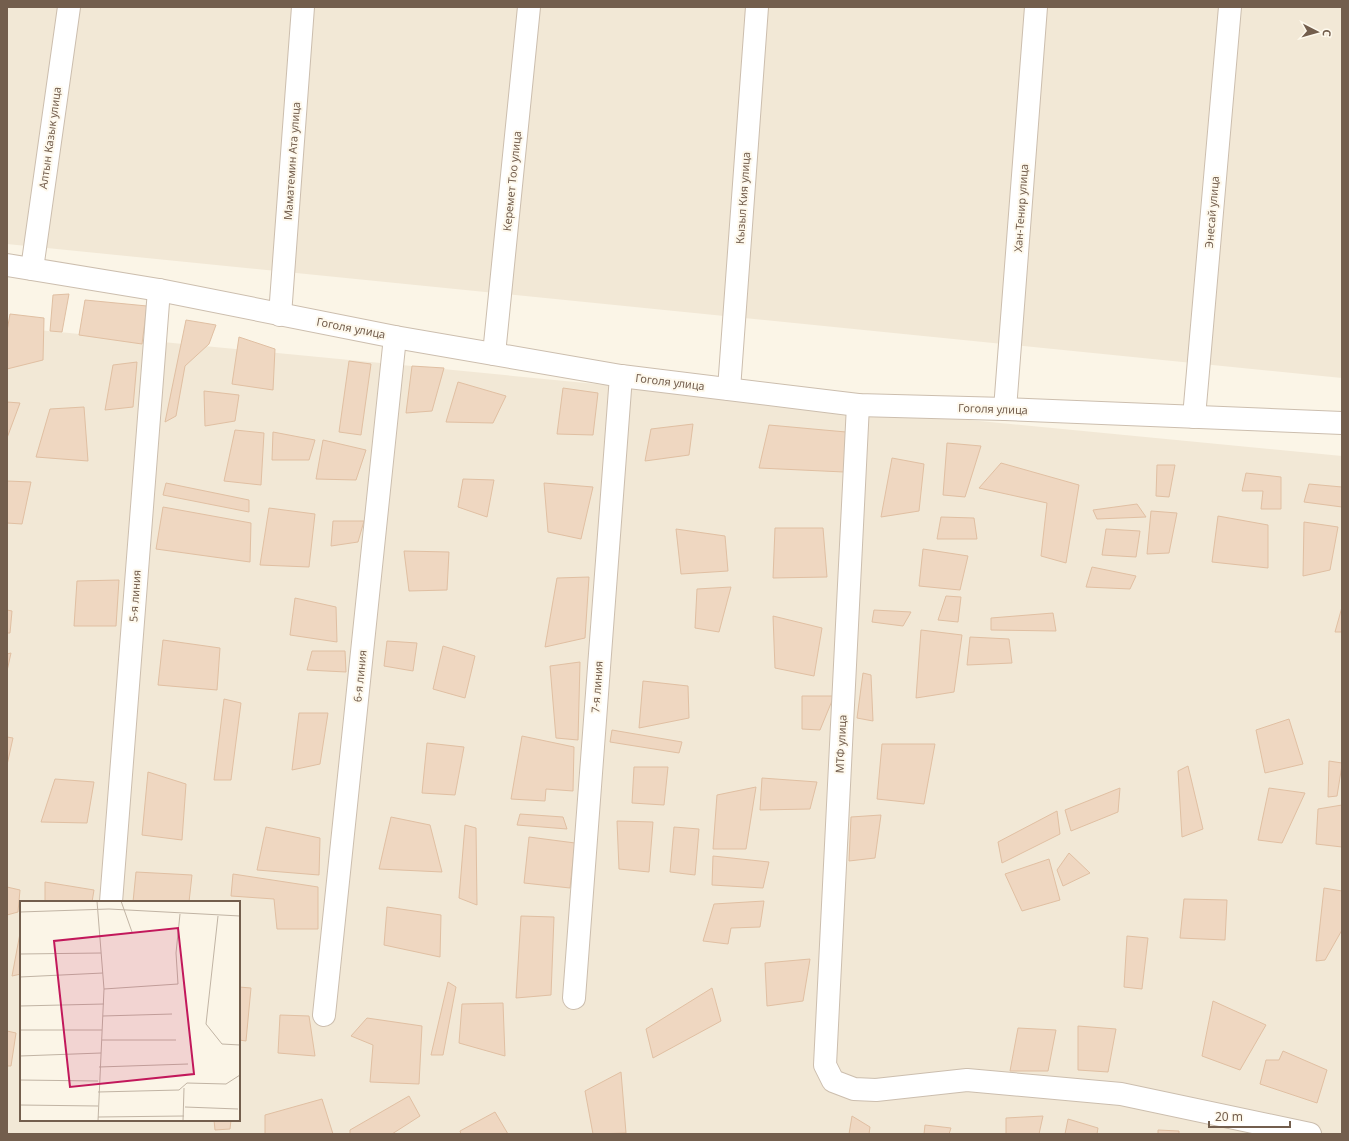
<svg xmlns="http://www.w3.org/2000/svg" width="1349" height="1141" font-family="'Noto Sans',sans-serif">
  <rect width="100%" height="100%" fill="#fbf5e7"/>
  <g fill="#f2e8d6" fill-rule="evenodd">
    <path d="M7,7H1342V378L7,244Z"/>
    <path d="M7,327L1342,456V1134H7ZM21,902H239V1120H21Z"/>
  </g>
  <g fill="#efd7c1" stroke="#e0bfa2">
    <path d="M69,294L62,332L50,331L53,295Z"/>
    <path d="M85,300L147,306L142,344L79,335Z"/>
    <path d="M10,314L44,318L43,360L7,369V331Z"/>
    <path d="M186,320L216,325L209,344L185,366L176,416L165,422Z"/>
    <path d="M239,337L275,349L273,390L232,384Z"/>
    <path d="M349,361L371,364L361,435L339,432Z"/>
    <path d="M137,362L133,407L105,410L113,365Z"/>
    <path d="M412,366L444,368L432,411L406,413Z"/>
    <path d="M458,382L506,396L493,423L446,422Z"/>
    <path d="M563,388L598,393L593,435L557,434Z"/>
    <path d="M204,391L239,395L235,421L205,426Z"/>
    <path d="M7,402L20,403L7,438Z"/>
    <path d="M84,407L88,461L36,457L50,409Z"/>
    <path d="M693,424L689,455L645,461L651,429Z"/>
    <path d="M769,425L846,432L844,472L759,468Z"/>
    <path d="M235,430L264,433L261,485L224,481Z"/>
    <path d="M273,432L315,440L309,460H272Z"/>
    <path d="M323,440L366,450L356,480L316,479Z"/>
    <path d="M947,443L981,446L965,497L943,495Z"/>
    <path d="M892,458L924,464L919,511L881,517Z"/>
    <path d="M1001,463L1079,485L1066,563L1041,556L1047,503L979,488Z"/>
    <path d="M1157,465H1175L1169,497L1156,496Z"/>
    <path d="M1246,473L1281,477V509H1261L1263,491H1242Z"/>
    <path d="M463,479L494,480L487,517L458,507Z"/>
    <path d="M7,481L31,482L22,524L7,523Z"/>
    <path d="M166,483L249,500V512L163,495Z"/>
    <path d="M544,483L593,487L581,539L548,532Z"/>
    <path d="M1309,484L1342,487V507L1304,502Z"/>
    <path d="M1137,504L1146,517L1097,519L1093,510Z"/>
    <path d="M163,507L251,523L250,562L156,549Z"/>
    <path d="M269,508L315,514L309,567L260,565Z"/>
    <path d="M1151,511L1177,513L1169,553L1147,554Z"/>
    <path d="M1218,516L1268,525V568L1212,562Z"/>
    <path d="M941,517L974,518L977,539H937Z"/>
    <path d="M333,521H364L358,542L331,546Z"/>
    <path d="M1304,522L1338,527L1330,570L1303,576Z"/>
    <path d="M775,528H823L827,577L773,578Z"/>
    <path d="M676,529L725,536L728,571L681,574Z"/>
    <path d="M1106,529L1140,531L1136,557L1102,555Z"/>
    <path d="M923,549L968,556L960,590L919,586Z"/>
    <path d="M404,551L449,552L447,590L409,591Z"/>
    <path d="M1092,567L1136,576L1130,589L1086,587Z"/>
    <path d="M589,577L585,638L545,647L557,578Z"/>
    <path d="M119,580L116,626H74L77,581Z"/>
    <path d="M731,587L719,632L695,628L697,589Z"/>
    <path d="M946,596L961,597L958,622L938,620Z"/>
    <path d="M295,598L336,607L337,642L290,635Z"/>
    <path d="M1342,607V632H1335Z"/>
    <path d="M7,610L12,611L10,633H7Z"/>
    <path d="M874,610L911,612L903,626L872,622Z"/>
    <path d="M1053,613L1056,631L991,630V618Z"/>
    <path d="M773,616L822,628L814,676L775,668Z"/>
    <path d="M921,630L962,635L954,692L916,698Z"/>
    <path d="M970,637L1009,639L1012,663L967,665Z"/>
    <path d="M163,640L220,648L217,690L158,685Z"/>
    <path d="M387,641L417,643L413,671L384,666Z"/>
    <path d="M443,646L475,656L465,698L433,689Z"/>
    <path d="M312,651H345L346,672L307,670Z"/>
    <path d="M11,653L7,671V654Z"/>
    <path d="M580,662L578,740L556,738L550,666Z"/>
    <path d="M863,673L871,675L873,721L857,718Z"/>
    <path d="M643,681L688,686L689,718L639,728Z"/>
    <path d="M802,696H834L820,730L802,729Z"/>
    <path d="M224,699L241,703L231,780H214Z"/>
    <path d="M299,713H328L320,764L292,770Z"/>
    <path d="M1289,719L1303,764L1265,773L1256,730Z"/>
    <path d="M612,730L682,742L679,753L610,742Z"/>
    <path d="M522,736L574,747L573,791L546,789L545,801L511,799Z"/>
    <path d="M7,737L13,738L7,765Z"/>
    <path d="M427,743L464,747L455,795L422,793Z"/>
    <path d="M882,744H935L924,804L877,799Z"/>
    <path d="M1329,761L1342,763V765L1337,796L1328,797Z"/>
    <path d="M1188,766L1203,829L1182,837L1178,771Z"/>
    <path d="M634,767H668L664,805L632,803Z"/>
    <path d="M148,772L186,784L182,840L142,835Z"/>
    <path d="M762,778L817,782L810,809L760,810Z"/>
    <path d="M55,779L94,782L87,823L41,822Z"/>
    <path d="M756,787L746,849H713L717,795Z"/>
    <path d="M1120,788L1118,812L1071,831L1065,810Z"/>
    <path d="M1269,788L1305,793L1282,843L1258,840Z"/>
    <path d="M1342,805V847L1316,844L1318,809Z"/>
    <path d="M1057,811L1060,834L1002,863L998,842Z"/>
    <path d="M520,814L563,817L567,829L517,825Z"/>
    <path d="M881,815L875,858L849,861L851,817Z"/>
    <path d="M391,817L430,825L442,872L379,869Z"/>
    <path d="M617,821L653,822L649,872L619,869Z"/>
    <path d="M465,825L476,828L477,905L459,898Z"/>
    <path d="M266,827L320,838L319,875L257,870Z"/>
    <path d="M674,827L699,829L695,875L670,872Z"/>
    <path d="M529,837L575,843L570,888L524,883Z"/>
    <path d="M1069,853L1090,873L1063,886L1057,870Z"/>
    <path d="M713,856L769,862L763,888L712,885Z"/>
    <path d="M1049,859L1060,900L1022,911L1005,874Z"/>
    <path d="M136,872L192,875L189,902H133Z"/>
    <path d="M233,874L318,887V929H277L274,899L231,896Z"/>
    <path d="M45,882L94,890L92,902H45Z"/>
    <path d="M7,887L20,890L18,912L7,915Z"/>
    <path d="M1324,888L1342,891V930L1325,960L1316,961Z"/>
    <path d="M1184,899L1227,900L1225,940L1180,938Z"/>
    <path d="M764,901L760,927L731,928L728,944L703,941L714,904Z"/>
    <path d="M387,907L441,915L440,957L384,945Z"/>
    <path d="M521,916L554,917L551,995L516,998Z"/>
    <path d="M21,928V974L12,976Z"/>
    <path d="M1127,936L1148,938L1142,989L1124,987Z"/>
    <path d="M810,959L803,1001L767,1006L765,963Z"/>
    <path d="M448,982L456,987L443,1055H431Z"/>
    <path d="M239,987L251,988L246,1041L239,1040Z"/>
    <path d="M712,988L721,1021L653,1058L646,1029Z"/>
    <path d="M1213,1001L1266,1025L1240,1070L1202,1056Z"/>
    <path d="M503,1003L505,1056L459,1043L462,1004Z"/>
    <path d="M280,1015L309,1016L315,1056L278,1053Z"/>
    <path d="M367,1018L422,1026L419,1084L370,1082L373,1045L351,1036Z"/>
    <path d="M1078,1026L1116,1029L1108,1072L1078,1070Z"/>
    <path d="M1018,1028L1056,1030L1048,1071H1010Z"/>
    <path d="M7,1031L16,1033L11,1066H7Z"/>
    <path d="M1283,1051L1327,1070L1317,1103L1260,1084L1266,1060H1279Z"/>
    <path d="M621,1072L626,1133L593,1134L585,1091Z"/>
    <path d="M409,1096L420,1116L392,1134H350V1130Z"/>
    <path d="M322,1099L333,1134H265V1115Z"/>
    <path d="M495,1112L508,1134H461L460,1131Z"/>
    <path d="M852,1116L870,1127L869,1134H849Z"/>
    <path d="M1043,1116L1039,1134H1006V1118Z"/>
    <path d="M1068,1119L1098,1128L1097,1134H1065Z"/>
    <path d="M214,1120H231L230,1129L215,1130Z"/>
    <path d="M925,1125L951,1128L949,1134H924Z"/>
    <path d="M1158,1130L1179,1131V1134H1158Z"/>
  </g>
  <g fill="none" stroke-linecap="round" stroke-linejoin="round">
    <g stroke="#ccbeae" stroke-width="24">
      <g id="minor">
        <path d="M7,265L159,290L395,337L621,376L858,405L1005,409L1342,423"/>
        <path d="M32,269L69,7"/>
        <path d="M280,315L303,7"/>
        <path d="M494,354L529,7"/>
        <path d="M729,389L757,7"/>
        <path d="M858,405L825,1065L833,1081L854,1089L876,1090L967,1080L1121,1094L1310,1134"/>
        <path d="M1005,409L1036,7"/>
        <path d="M1194,417L1230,7"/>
        <path d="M111,902L159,290"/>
        <path d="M574,998L621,376"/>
        <path d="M324,1015L395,337"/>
      </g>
    </g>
    <use href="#minor" stroke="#fff" stroke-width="22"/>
  </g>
  <g text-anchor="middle" stroke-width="4" stroke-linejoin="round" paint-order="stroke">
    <g font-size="11" fill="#735e4d" stroke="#fef9ed">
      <text transform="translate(50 138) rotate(-82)" y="4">Алтын Казык улица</text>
      <text transform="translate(292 161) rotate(-86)" y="4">Маматемин Ата улица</text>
      <text transform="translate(512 181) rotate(-84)" y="4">Керемет Тоо улица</text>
      <text transform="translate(743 198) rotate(-86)" y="4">Кызыл Кия улица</text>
      <text transform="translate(1021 208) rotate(-86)" y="4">Хан-Тенир улица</text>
      <text transform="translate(1212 212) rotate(-85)" y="4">Энесай улица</text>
      <text transform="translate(351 328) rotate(11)" y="4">Гоголя улица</text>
      <text transform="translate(670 382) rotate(7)" y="4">Гоголя улица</text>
      <text transform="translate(993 409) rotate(2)" y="4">Гоголя улица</text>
      <text transform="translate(135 596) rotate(-86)" y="4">5-я линия</text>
      <text transform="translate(360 676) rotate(-84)" y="4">6-я линия</text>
      <text transform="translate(597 687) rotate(-86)" y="4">7-я линия</text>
      <text transform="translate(841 744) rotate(-87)" y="4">МТФ улица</text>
    </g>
  </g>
  <g transform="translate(20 901)">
    <rect width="220" height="220" fill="#fbf5e7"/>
    <path fill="none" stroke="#c1b4a4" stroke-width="1" d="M77,0L84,88L78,220M101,0L112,31M0,11L89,8L220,15M198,15L186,123L202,143L220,144M0,53L81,52M0,76L83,72M84,88L158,83L156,52L160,13M0,105L84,103M83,115L152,113M0,129H82M82,139H156M0,155L81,152M79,166L168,163M0,179L78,180M78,191L159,189L167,182L206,183L220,174M0,204L78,205M165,206L218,208M78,216L164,215M163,220L164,187"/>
    <path fill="#c2185b" fill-opacity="0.15" stroke="#c2185b" stroke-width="2" d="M158,27L174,173L50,186L34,40Z"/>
    <rect width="220" height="220" fill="none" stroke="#735e4d" stroke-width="2"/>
  </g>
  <rect width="1349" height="1141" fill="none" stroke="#735e4d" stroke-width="16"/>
  <g transform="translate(1317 32) rotate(96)" stroke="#fef9ed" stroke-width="3" paint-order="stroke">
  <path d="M0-3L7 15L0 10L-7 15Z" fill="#735e4d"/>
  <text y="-6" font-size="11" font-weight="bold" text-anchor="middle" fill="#735e4d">С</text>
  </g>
  <path d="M1209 1121v6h81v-6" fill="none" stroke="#735e4d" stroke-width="2"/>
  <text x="1215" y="1121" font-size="12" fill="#735e4d" stroke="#fef9ed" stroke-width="3" paint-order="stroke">20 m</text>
</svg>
